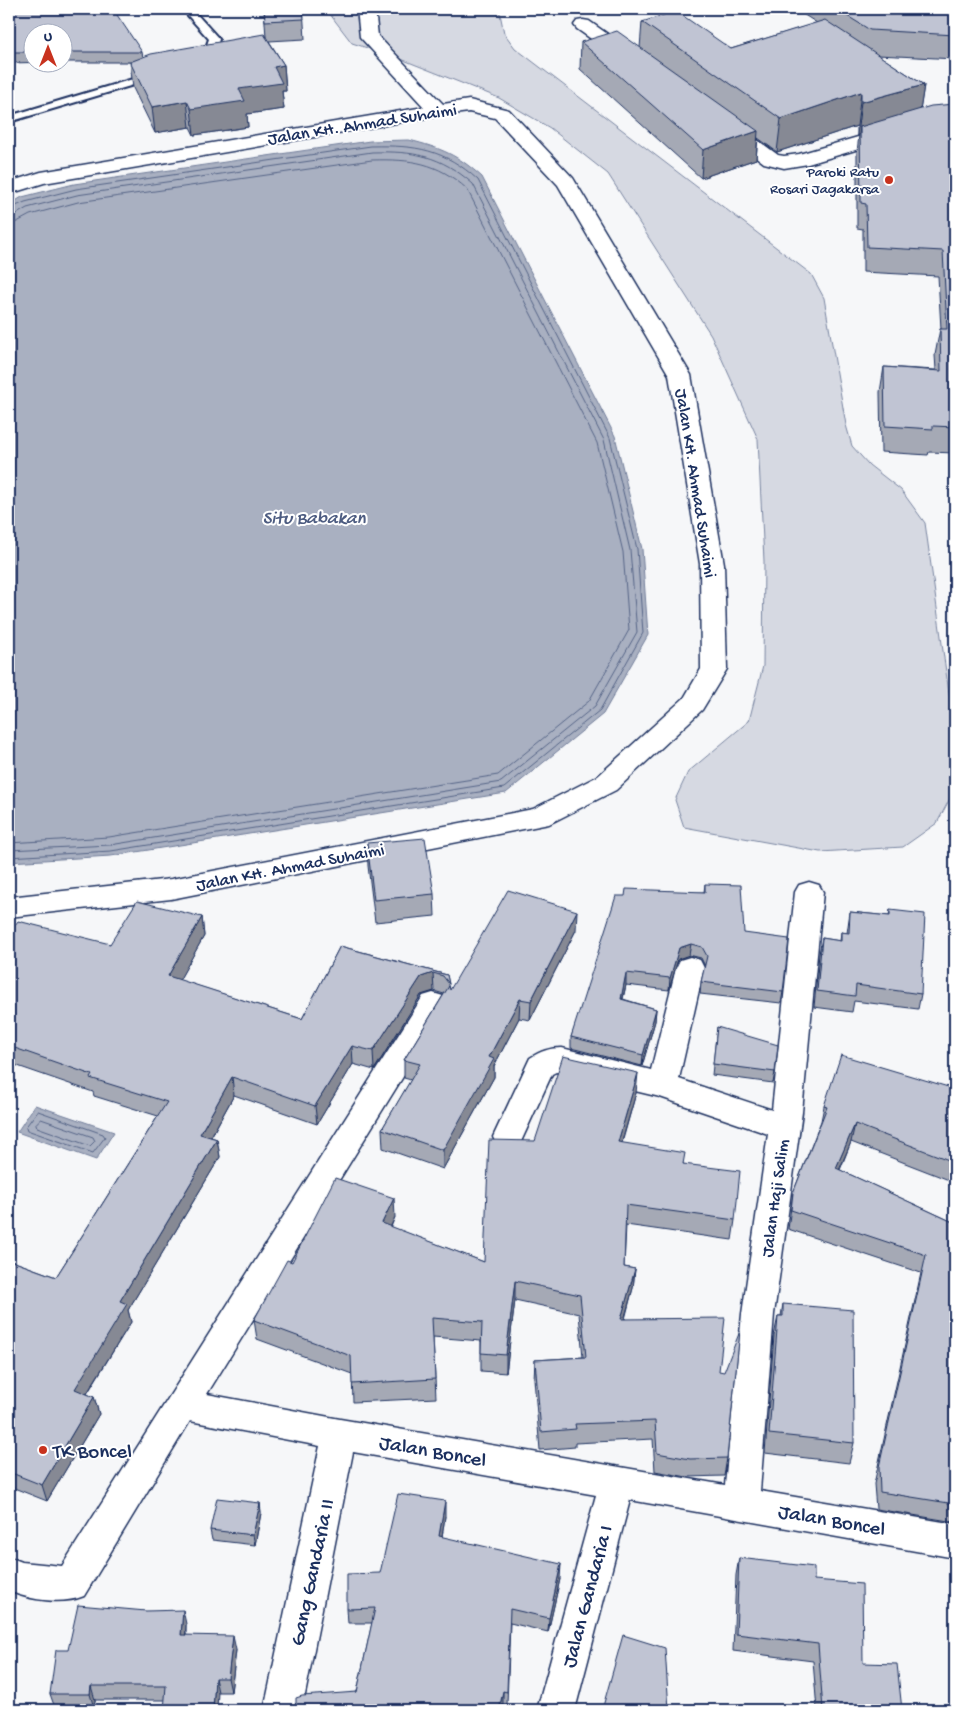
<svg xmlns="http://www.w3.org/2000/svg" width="964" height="1719" font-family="'Gochi Hand',sans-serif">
  <rect width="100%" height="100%" fill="#f6f7f9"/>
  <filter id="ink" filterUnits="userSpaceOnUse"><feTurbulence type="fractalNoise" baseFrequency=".02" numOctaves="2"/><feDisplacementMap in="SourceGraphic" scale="10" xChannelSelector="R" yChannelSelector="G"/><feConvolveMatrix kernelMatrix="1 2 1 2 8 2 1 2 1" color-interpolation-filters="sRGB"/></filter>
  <g filter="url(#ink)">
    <path fill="#d6d9e2" stroke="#7884a0" d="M326,9H499L504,33L515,48L811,274L824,298L846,425L852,446L869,465L901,490L925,523L955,736V789L937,823L903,847L820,852L684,827L675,800L688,772L749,721L763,666L764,561L758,439L711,335L608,174L550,128L499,98L401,59L352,43Z"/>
    <g fill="#a9b0c1" stroke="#707c99">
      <path d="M409,140C441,148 458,155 482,177L615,436L642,549L648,635L603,714L506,793L111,856L9,862V205L22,197L74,184L370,141Z"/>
      <path d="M35,1105L114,1132L96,1160L17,1132Z"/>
    </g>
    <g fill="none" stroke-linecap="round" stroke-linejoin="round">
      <g stroke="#546386" stroke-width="1">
        <path d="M9,209L25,202L76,189L371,146C416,145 444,149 478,180L610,438L637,549L643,633L600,710L504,788L111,851L9,857"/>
        <path d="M9,216L15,215L27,208L77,195L372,152C414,151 440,155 473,184L604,440L630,550L637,632L595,706L501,782L110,845L9,850"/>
        <path d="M9,223L17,222L30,215L78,202L372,160C411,159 437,162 467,189L597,443L623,552L629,630L589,701L498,775L109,837L9,843"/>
        <path d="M38,1111L103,1134L105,1137L93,1153L27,1130L26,1127Z"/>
        <path d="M41,1119L93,1137L95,1141L90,1146L37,1127L36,1124Z"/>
      </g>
      <g stroke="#1b2f5e" stroke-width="4">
        <g id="service">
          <path d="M182,9H192L219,39C216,51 215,59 202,62L197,59L204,53L209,39Z"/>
          <path d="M153,73L157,74L158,76L157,78L9,122V116Z"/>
        </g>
      </g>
      <g stroke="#1b2f5e" stroke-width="3">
        <g id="minor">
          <path d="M357,9H375L378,36L443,104L469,100L509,110L573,178L691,375L724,564L727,669L702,710L616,790L549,824L171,899L9,917V897L171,879L533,809L598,776L684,698L701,669L700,564L669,375L558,185L495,118L469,112L438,116L44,183L9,194V182L41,172L424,107L360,37Z"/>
          <path d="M583,20L589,21L636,54L639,58L636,62L630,63L624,62L577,29L574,25L577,21Z"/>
          <path d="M944,114H955V126L927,129L808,164L784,168L764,163L716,126L719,122L726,120L733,122L778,155L784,156L799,154L917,120Z"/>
          <path d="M809,882L819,885L823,892L802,1112L774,1314L760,1491L955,1524V1558L630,1500L575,1710H537L596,1495L353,1452L302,1710H264L320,1446L190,1421L84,1596C62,1605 30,1600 9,1591V1557L22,1562L62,1566L423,996L433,993L443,996L448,1004L443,1012L207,1394L340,1419L725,1485L742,1314L768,1134L660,1097L556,1072L552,1074L519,1146L508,1150L497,1146L493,1137L530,1058C541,1051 549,1048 562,1048L651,1070L676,968L680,960L690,957L700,960L704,968L679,1079L772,1110L795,892L799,885Z"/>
        </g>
      </g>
      <use href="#service" fill="#fff" fill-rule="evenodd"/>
      <use href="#minor" fill="#fff" fill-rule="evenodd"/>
    </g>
    <g fill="#a5a9b5" stroke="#1b2f5e">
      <path d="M9,9H49V11L142,52L143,58L266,37L264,9H303L305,39L269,41L284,65L286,91H282L284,109L247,114L248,127L194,135L190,127L155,133L133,88L130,62H62V32H32V62H54L9,63Z"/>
      <path d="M795,9H955V59L878,55L924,85L920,110L955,104V453L929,452L928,455L881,452L880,392L884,367L936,370L935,355L940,329H941L938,276L863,272V229L857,228V152L859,135H857V126L777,152L758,138L756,159L701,178L580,69L581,42L640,48L642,22L731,49L817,23Z"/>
      <path d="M367,843L434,894L435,916L375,922L368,866Z"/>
      <path d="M705,884L744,933L783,992L781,1003L700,994L701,982L705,966L701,958L689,955L678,959L669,990L626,985L623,999L656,1009L655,1021L642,1066L571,1048V1037L625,896L704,892Z"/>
      <path d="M890,910L921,994L918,1009L854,1001L852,1012L814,1007L819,954L822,938L840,941L841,932L847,933L850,912L889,916Z"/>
      <path d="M202,917L204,936L179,980L302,1019L340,946L447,975L450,990L576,930L530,1020L519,1018L494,1066V1077L443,1169L383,1148L382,1129L411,1080L404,1078V1060L444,994L434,991L421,995L374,1070L353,1064L317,1124L234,1095L211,1137L217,1139L220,1157L128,1310L131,1322L87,1394L94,1397L99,1414L47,1501L9,1486V1260L56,1277L158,1116L94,1096L93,1092L9,1063V933L110,944Z"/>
      <path d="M717,1027L775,1072L773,1083L712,1075Z"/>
      <path d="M636,1093L622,1143L684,1164L735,1220L732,1240L626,1225L624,1267L635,1269L633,1288L625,1319L719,1371L727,1458L724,1476L687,1477L655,1471L653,1439L575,1443V1447L540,1450L534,1379L535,1360L583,1357L579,1314L515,1300L506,1373L481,1371V1341L433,1337L436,1398L353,1402L352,1374L257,1339L254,1320L292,1262L395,1217L391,1227L484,1262L535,1141Z"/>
      <path d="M824,1106L955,1161L949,1180L851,1142L840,1170L955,1223V1522L876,1509L874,1484L921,1273L788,1229L793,1193L821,1121Z"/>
      <path d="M783,1304L854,1443L849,1463L765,1453L774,1336L778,1316H781Z"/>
      <path d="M260,1503L261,1513L255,1545L212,1540L210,1530Z"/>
      <path d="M445,1516L442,1537L560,1579L548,1632L510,1623L507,1705H503L502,1710H296L357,1692L372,1623H348L347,1609L380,1573Z"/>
      <path d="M739,1558L814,1580L863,1663L902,1710H817L813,1661L733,1651L736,1575Z"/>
      <path d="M186,1624V1635L236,1650L231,1692H218L165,1700H95L94,1708H55L50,1694L68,1650Z"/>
    </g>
    <g fill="#868994" stroke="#1b2f5e">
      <path d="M284,65L286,91H282L284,109L247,114L248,127L194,135L191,109L239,89L274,67Z"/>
      <path d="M924,85L919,118L860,127L859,135H857L861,102Z"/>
      <path d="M861,92L857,126L777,152L781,119Z"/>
      <path d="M187,101L190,127L155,133L152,107Z"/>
      <path d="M758,131L756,159L701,178L703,150Z"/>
      <path d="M577,911L576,930L530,1020L531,1001Z"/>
      <path d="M202,917L204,936L171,995L168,976Z"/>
      <path d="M691,944L689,955L678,959L669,990L670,978L679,948Z"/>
      <path d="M433,973L434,991L421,995L374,1070L373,1051L421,977Z"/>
      <path d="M626,973V985L620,1010L621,999Z"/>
      <path d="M520,999L519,1018L494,1066V1077L443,1169V1150L489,1057Z"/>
      <path d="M656,1009L655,1021L642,1066L643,1055Z"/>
      <path d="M352,1046L353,1064L317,1124L315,1106Z"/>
      <path d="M638,1073L636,1093L616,1162L618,1142Z"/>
      <path d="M232,1077L234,1095L203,1151L200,1134Z"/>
      <path d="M855,1124L851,1142L832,1187L836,1168Z"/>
      <path d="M217,1139L220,1157L128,1310L131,1322L79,1406L75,1389L120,1301Z"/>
      <path d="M394,1198L395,1217L383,1243L382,1223Z"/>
      <path d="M635,1269L633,1288L619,1338L621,1319Z"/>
      <path d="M515,1281V1300L506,1373V1355Z"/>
      <path d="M94,1397L99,1414L47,1501L42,1485Z"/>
      <path d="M445,1501V1516L440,1551L439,1536Z"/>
      <path d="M260,1503L261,1513L255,1545L253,1535Z"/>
      <path d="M561,1564L560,1579L548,1632L549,1618Z"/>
      <path d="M183,1610L186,1624L185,1649L181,1635Z"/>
      <path d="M233,1636L236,1650L231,1692L228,1678Z"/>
      <path d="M215,1678L218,1692L217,1710H213Z"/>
      <path d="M91,1686L95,1700L94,1708L90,1694Z"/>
      <path d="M503,1691V1705L502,1710H499Z"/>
    </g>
    <g fill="#c0c4d3" stroke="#1b2f5e">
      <path d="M9,9H49L48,11L61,9H113L142,52H62V32H32V52H9Z"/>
      <path d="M264,9H303L304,19L265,21Z"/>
      <path d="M836,9H955V35L870,30Z"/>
      <path d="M676,11L731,49L825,20L924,85L861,102V92L781,119L642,22Z"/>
      <path d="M617,31L758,131L703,150L581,42Z"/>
      <path d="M264,34L284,65L274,67L282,83L239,89L245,101L191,109L187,101L152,107L130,62L151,54Z"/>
      <path d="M955,104V427L933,426V429L885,426L884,367L941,371L940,329H947L943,251L867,247L866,204L861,203L860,127L931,106Z"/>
      <path d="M425,838L434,894L374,900L367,843Z"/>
      <path d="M705,884L741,885L744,933L789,939L783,992L701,982L707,956L702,947L691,944L679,948L670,978L626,973L621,999L656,1009L643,1055L571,1037L616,896H625L626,889L705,892Z"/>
      <path d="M508,890L577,911L531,1001L520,999L489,1057L494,1059L443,1150L382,1129L420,1064L404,1060L449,986L450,990Z"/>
      <path d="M137,901L202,917L168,976L302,1019L340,946L447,975L449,984L443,976L433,973L421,977L373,1051L352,1046L315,1106L232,1077L200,1134L217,1139L120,1301L127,1304L75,1389L94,1397L42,1485L9,1472V1260L56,1277L167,1102L90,1078L92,1075L9,1046V933L18,921L110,944Z"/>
      <path d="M890,910L925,914L921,994L856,985L855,996L817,991L822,938L841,941V932L849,933L850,912L890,916Z"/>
      <path d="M717,1027L778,1045L775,1072L713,1064Z"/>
      <path d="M841,1055L955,1089V1159L954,1162L855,1124L836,1168L955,1223V1504L880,1492L879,1467L926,1255L791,1210L793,1193L827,1107L824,1106Z"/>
      <path d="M563,1056L638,1073L618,1142L685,1153L683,1164L740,1171L735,1220L626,1205L624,1267L635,1269L621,1319L725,1318L719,1371L724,1372L740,1331L727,1458L690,1459L657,1453L655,1421L575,1424L576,1429L541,1432L535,1360L586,1357L580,1295L515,1281L506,1355L481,1353L482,1322L432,1318L435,1379L352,1384L351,1356L254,1320L287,1260L292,1262L335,1178L394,1198L382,1223L484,1262L489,1140L535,1141Z"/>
      <path d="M783,1304L853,1310L854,1443L769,1434L778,1316H783Z"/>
      <path d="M398,1494L445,1501L439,1536L561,1564L549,1618L510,1609L507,1692L503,1691L499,1710H296V1698L302,1696L357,1692L375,1608L347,1609V1574L380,1573Z"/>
      <path d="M217,1498L260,1503L253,1535L210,1530Z"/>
      <path d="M739,1558L814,1567V1580L862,1584L863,1663L897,1664L902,1710H823L818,1644L736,1634Z"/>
      <path d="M78,1605L146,1611L183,1610L181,1635L233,1636L228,1678H215L213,1710H164L166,1686H91L90,1694H50L56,1650H68Z"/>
      <path d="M623,1635L665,1648L669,1710H602Z"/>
    </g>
  </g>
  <g fill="#c8321e" stroke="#fff" stroke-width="2">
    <circle cx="889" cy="180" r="5"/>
    <circle cx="43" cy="1450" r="5"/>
  </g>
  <g text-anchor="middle" stroke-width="4" stroke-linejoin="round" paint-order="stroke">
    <g font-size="15" fill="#1b2f5e" stroke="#fff" text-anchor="end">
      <text x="879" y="176">Paroki Ratu<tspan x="879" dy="17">Rosari Jagakarsa</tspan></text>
    </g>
    <g font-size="18" fill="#1b2f5e" stroke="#fff">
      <text transform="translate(362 123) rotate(-9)" y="6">Jalan KH. Ahmad Suhaimi</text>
      <text transform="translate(697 483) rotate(81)" y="6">Jalan KH. Ahmad Suhaimi</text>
      <text transform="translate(290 866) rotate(-11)" y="6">Jalan KH. Ahmad Suhaimi</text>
      <text transform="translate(774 1198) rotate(-82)" y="6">Jalan Haji Salim</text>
    </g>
    <g font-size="19" font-style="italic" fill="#4d5c81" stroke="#fff">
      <text x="314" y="523">Situ Babakan</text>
    </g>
    <g font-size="21" fill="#1b2f5e" stroke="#fff" text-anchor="start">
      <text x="53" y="1457">TK Boncel</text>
    </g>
    <g font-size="21" fill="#1b2f5e" stroke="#fff">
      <text transform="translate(433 1450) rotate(10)" y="7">Jalan Boncel</text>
      <text transform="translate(832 1519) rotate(10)" y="7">Jalan Boncel</text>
      <text transform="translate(311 1572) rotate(-78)" y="7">Gang Gandaria II</text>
      <text transform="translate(586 1596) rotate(-75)" y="7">Jalan Gandaria I</text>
    </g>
  </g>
  <rect width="964" height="1719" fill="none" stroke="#fff" stroke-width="30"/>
  <rect x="15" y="15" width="934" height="1689" fill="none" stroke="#1b2f5e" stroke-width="2" filter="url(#ink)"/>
  <g transform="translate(48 48)"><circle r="24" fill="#ffffff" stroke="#a4acbf"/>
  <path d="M0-4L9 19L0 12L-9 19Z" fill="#c8321e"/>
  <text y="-8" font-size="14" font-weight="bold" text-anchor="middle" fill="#1b2f5e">U</text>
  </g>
</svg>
